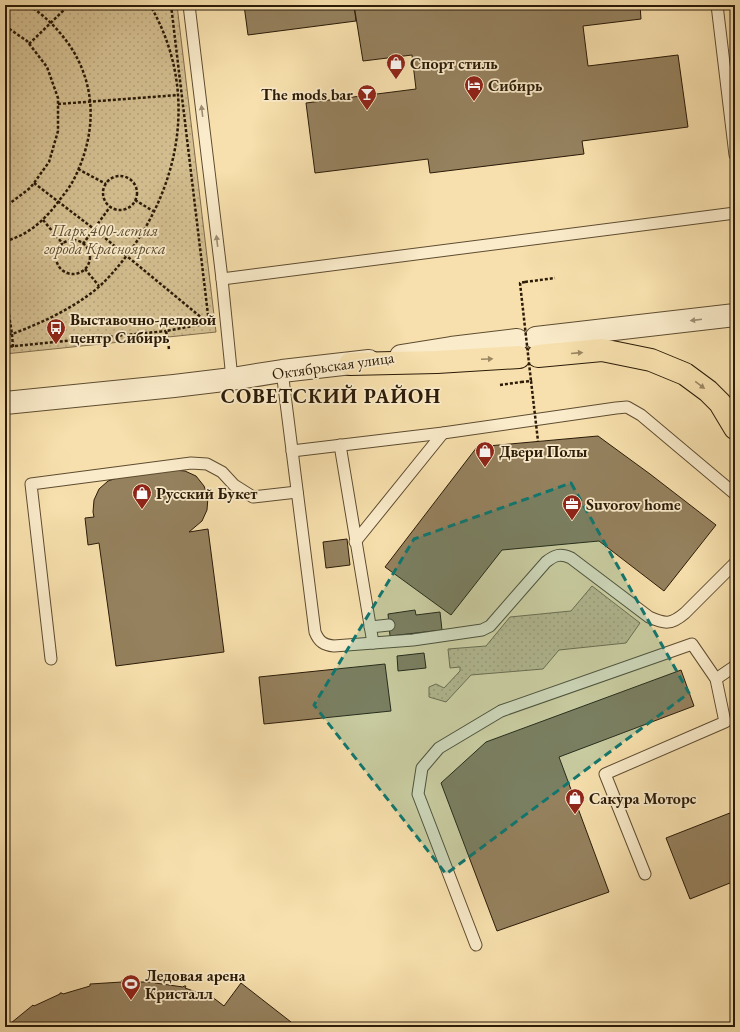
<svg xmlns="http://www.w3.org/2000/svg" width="740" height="1032" font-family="'EB Garamond',serif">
  <defs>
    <pattern id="green-dots" width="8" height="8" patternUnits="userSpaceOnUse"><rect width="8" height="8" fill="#d4bf91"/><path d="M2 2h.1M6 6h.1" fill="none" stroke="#b6a47c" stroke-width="1.8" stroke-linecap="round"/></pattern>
  </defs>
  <rect width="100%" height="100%" fill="#f7e0ad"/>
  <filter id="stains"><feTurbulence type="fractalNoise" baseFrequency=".005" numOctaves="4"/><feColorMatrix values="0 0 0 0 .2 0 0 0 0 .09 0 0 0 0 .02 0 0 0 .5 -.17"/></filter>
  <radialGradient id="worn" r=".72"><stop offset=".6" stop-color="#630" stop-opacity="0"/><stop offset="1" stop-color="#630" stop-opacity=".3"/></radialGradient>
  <g fill="url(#green-dots)" stroke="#806d4c">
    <path d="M5,5H177L216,332L5,354Z"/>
    <path d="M592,586L640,623L626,643L559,650L543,669L471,675L446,702L429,697V687L436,684L444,688L460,671V667L450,668L448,649L486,646L510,617L571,611Z"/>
  </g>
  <g fill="#95815e" stroke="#2b1b08">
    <path d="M244,5H354L356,21L248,35Z"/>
    <path d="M354,5H640L641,19L583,26L588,66L678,55L688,127L582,141L584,154L430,173L428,159L315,173L306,103L416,89L412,55L363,61Z"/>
    <path d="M598,436L650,474L716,525L664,591L599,541L502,550L451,615L385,567L477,447Z"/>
    <path d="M173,470L185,471L196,476L204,486L208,497L207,510L202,521L189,532L208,529L224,652L116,666L99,543L88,545L85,518L94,517L93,512L94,500L99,489L108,481L120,477Z"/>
    <path d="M347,539L350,565L326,568L323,542Z"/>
    <path d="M415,610L416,615L440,612L442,630L390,636L388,614Z"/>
    <path d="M424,653L426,668L398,671L397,656Z"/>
    <path d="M385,664L391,711L264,724L259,677Z"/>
    <path d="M681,670L694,706L559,757L609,892L497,931L441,783L486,742Z"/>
    <path d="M735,811V881L690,899L666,838Z"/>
    <path d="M122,980H124V982H153V981H155V983L183,987L184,986H186L185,988L210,997L211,996L224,1006L241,983L291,1022L287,1027H6L10,1022L11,1023L33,1005L34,1006L60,994V993H62L63,994L90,986V984L122,982Z"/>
  </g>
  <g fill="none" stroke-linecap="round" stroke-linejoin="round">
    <g stroke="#5e4c31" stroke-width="13">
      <g id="service">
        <path d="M189,5L222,279L232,379"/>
        <path d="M717,5L735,155"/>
        <path d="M222,279L735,213"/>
        <path d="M282,371L315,632C319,642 324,645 334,646L413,640L482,630L490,626L546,562C555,555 560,553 571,558L649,617C665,624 671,625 685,613L735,563"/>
        <path d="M340,445L373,643"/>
        <path d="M292,451L443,433L616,408L627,407L641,415L735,494"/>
        <path d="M355,542L443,433"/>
        <path d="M370,627L389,625"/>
        <path d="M51,659L31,484L191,463L207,464L222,472L234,485L253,497L297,492"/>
        <path d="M716,679L735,666"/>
        <path d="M476,945L418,794L422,768L439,748L501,711L692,644L716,679L725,722L605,774L645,874"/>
      </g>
    </g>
    <g stroke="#5e4c31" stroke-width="24">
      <g id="tertiary">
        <path d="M536,338L735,315"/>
        <path d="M401,356L451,348L517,340"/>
        <path d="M5,403L174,386L232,379L282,371L369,361"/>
      </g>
    </g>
    <g stroke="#2b1b08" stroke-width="24">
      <g id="primary">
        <path d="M538,356L602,350L651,360L685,374L708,391L720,403L735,428"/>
        <path d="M350,364L437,362L519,357"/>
      </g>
    </g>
    <g stroke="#2b1b08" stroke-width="2.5" stroke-dasharray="3 2" stroke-linecap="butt">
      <path d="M171,5L209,323"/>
      <path d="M5,26L27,41L47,67L58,98V131L49,162L34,183L30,188L5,207"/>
      <path d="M29,44L69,5"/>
      <path d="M58,104L178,95"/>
      <path d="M78,169L106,184"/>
      <circle cx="120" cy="193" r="17"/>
      <path d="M34,183L94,229L208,323"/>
      <path d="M135,200L153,211"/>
      <path d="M43,220L63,244"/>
      <circle cx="73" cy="257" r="17"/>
      <path d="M5,241C27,236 45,220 58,202C64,194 71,186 75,177C107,111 89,47 29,5"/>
      <path d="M83,244L110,207"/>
      <path d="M85,269L99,286"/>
      <path d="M525,282L555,278"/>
      <path d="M5,290L12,334H5"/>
      <path d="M5,347L166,331"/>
      <path d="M13,347L12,334C42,323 83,304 106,280C177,205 204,98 150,5"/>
      <path d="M169,349L166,331L209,323"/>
      <path d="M500,385L521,382"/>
    </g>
    <use href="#service" stroke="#faebca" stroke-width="11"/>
    <use href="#tertiary" stroke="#faebca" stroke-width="22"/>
    <use href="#primary" stroke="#f7e0ad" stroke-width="22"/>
    <g stroke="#2b1b08" stroke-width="2.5" stroke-dasharray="3 2" stroke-linecap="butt">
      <path d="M525,282L520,283L531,381"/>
      <path d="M521,382L531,381L538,441"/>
    </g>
  </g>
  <defs><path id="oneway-solid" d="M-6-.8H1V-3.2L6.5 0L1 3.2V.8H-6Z"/></defs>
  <g fill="#9d8d73">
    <use href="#oneway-solid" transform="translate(202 111) rotate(-97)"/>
    <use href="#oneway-solid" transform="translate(217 241) rotate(-97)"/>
    <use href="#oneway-solid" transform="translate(696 320) rotate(173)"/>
  </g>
  <g fill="#9b8763">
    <use href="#oneway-solid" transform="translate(577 353) rotate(-5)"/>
    <use href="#oneway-solid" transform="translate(487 359) rotate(-3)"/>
    <use href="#oneway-solid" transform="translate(700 385) rotate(37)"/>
  </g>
  <path fill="#0f766e" fill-opacity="0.2" stroke="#0f766e" stroke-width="3" stroke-dasharray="8 5" stroke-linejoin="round" d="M571,483L689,693L446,874L314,705L414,539Z"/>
  <defs>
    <g id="shop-pin" transform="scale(1)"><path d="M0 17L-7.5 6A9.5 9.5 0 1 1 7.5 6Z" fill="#8f2418" stroke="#faebca"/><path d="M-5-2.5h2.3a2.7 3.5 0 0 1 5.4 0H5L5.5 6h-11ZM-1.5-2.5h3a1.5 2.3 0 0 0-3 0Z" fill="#fff"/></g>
    <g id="hotel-pin" transform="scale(1)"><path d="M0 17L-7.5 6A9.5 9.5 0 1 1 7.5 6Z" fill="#8f2418" stroke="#faebca"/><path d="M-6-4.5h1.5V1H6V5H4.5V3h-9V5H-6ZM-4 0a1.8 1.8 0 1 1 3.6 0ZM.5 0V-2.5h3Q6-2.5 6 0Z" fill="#fff"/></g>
    <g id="bar-pin" transform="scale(1)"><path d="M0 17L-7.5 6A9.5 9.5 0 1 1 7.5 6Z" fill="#8f2418" stroke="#faebca"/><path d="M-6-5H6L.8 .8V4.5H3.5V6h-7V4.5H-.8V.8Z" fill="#fff"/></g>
    <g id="bus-pin" transform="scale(1)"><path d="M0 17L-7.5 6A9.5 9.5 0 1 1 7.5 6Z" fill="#8f2418" stroke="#faebca"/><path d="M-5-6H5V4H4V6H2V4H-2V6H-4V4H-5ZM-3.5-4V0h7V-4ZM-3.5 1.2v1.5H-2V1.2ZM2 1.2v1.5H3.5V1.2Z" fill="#fff"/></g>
    <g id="office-pin" transform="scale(1)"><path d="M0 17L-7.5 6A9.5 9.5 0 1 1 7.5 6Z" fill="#8f2418" stroke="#faebca"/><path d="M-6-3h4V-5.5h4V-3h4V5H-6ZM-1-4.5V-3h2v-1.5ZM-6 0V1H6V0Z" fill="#fff"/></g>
    <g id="stadium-pin" transform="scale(1)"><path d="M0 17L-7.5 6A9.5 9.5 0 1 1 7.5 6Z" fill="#8f2418" stroke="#faebca"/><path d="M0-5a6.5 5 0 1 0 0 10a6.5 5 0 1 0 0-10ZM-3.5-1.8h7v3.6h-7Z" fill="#fff"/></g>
  </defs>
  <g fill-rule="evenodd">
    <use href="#shop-pin" x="396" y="63"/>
    <use href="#hotel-pin" x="474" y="85"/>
    <use href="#bar-pin" x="367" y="94"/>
    <use href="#bus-pin" x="56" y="328"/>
    <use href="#shop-pin" x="485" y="451"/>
    <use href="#shop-pin" x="142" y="493"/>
    <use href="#office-pin" x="572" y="504"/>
    <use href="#shop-pin" x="575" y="798"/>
    <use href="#stadium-pin" x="131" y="984"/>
  </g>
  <g text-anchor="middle" stroke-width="3.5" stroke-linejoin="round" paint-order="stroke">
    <g font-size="16" font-weight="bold" fill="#2b1b08" stroke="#faebca" text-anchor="start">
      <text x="410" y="69">Спорт стиль</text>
      <text x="488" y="91">Сибирь</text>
      <text x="353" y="100" text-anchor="end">The mods bar</text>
      <text x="70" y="325">Выставочно-деловой<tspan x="70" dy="18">центр Сибирь</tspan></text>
      <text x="499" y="457">Двери Полы</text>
      <text x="156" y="499">Русский Букет</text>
      <text x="586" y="510">Suvorov home</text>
      <text x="589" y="804">Сакура Моторс</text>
      <text x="145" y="981">Ледовая арена<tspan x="145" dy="18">Кристалл</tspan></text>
    </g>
    <g font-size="16" font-style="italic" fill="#5e4c31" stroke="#faebca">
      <text x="105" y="236">Парк 400-летия<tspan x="105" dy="18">города Красноярска</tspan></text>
    </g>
    <g font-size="16" fill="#2b1b08" stroke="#faebca">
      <text transform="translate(333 365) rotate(-8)" y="6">Октябрьская улица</text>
    </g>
    <g font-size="20" font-weight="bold" letter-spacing="1" fill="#2b1b08" stroke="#faebca">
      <text x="331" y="403">СОВЕТСКИЙ РАЙОН</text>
    </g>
  </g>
  <rect width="740" height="1032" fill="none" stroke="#f7e0ad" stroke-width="20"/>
  <rect x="6" y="6" width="728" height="1020" fill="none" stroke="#2b1b08" stroke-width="2"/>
  <rect x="10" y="10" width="720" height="1012" fill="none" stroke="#2b1b08"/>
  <rect width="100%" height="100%" filter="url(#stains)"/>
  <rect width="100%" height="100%" fill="url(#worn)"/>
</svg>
